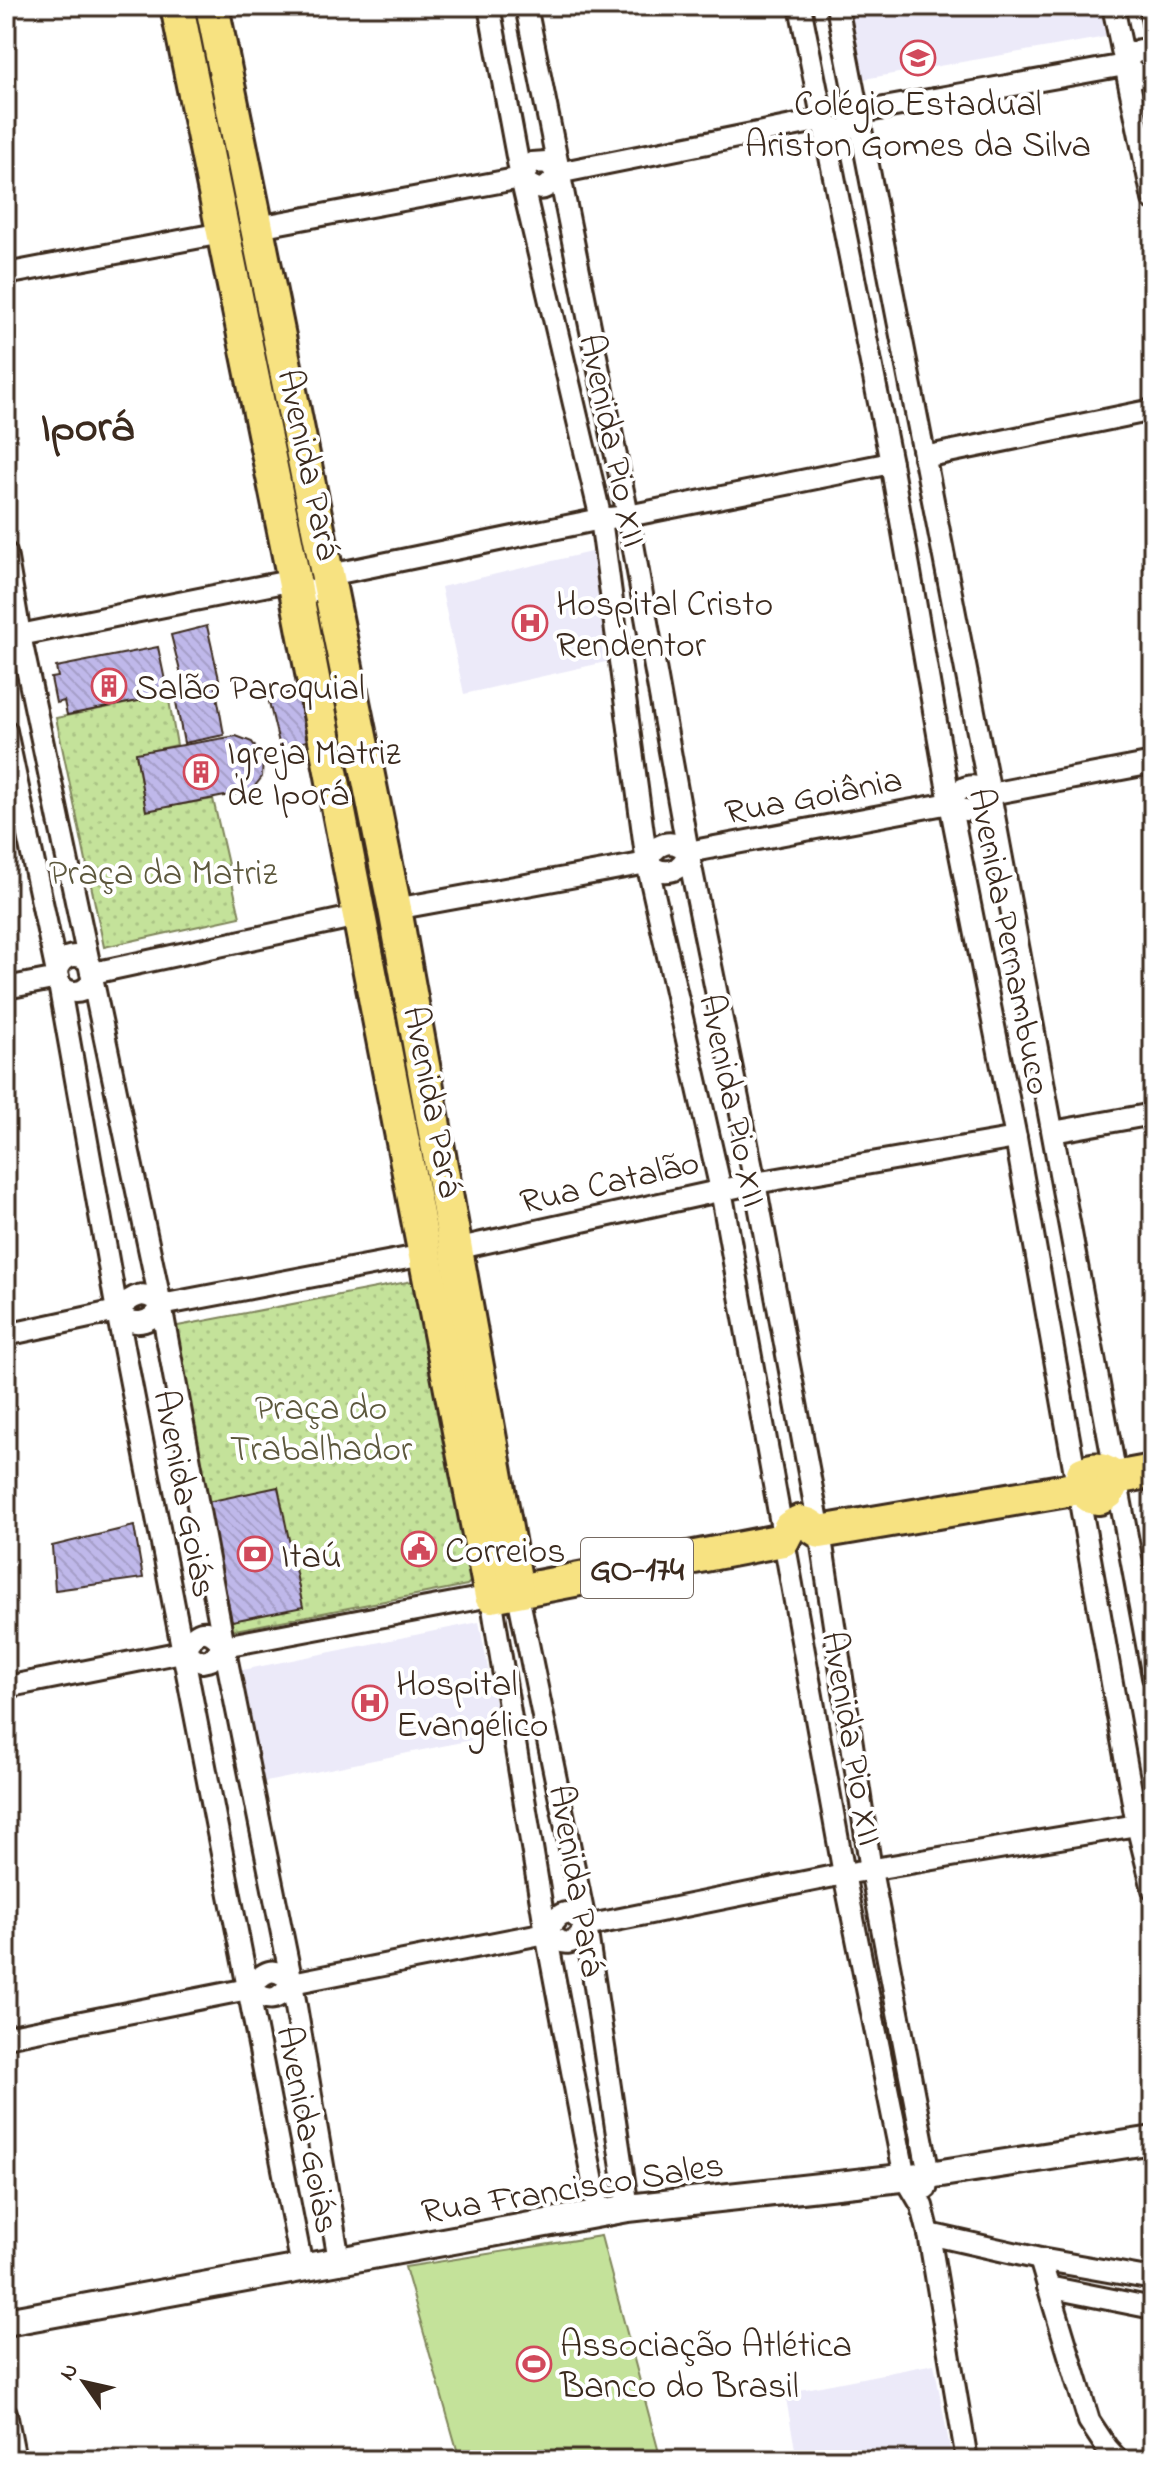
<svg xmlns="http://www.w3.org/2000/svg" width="1159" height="2466" font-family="'Indie Flower',sans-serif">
  <defs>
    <pattern id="grass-dots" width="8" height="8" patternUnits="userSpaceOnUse" patternTransform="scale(2)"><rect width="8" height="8" fill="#c4e29a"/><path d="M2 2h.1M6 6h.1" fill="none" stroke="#a9c284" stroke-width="1.8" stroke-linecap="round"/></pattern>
    <pattern id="building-back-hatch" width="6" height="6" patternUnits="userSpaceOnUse" patternTransform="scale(2)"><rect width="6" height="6" fill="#bfb8ea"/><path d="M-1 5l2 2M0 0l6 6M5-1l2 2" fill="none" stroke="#a59ec8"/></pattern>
  </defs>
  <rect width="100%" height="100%" fill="#fff"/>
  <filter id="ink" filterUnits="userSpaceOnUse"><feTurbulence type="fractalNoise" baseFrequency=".0125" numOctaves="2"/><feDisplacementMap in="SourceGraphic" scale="16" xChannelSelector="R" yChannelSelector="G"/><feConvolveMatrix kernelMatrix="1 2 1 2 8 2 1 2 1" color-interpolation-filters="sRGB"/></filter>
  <g filter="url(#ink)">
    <g fill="#eceaf9">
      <path d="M846,6H1100L1106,37L858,80Z"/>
      <path d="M595,551L619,659L464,694L441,587Z"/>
      <path d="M479,1622L501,1734L261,1783L238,1671Z"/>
      <path d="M934,2364L951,2454L920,2460H797L785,2393Z"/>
    </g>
    <g fill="url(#grass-dots)" stroke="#80865c" stroke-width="2">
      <path d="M168,695L177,745L136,754L146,810L213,799L240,917L104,947L56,718Z"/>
      <path d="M412,1281L424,1289L477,1575L467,1585L235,1630L231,1627L173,1331L178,1326Z"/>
    </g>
    <path fill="#c4e29a" stroke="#80865c" stroke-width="2" d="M601,2236L661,2460H460L405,2267Z"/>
    <g fill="url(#building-back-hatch)" stroke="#3b2a1e" stroke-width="2">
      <path d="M207,626L219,679L184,687L171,635Z"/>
      <path d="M158,647L168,695L67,715L64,701L56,703L51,678L58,677L56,667Z"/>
      <path d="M215,684L224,735L184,743L174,692Z"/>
      <path d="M300,690L312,740L280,747L268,698Z"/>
      <path d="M236,736L252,742L263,758L262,777L251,791L146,811L136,753Z"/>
      <path d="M278,1487L303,1607L232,1621L207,1502Z"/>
      <path d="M134,1526L143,1578L55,1590L52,1546Z"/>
    </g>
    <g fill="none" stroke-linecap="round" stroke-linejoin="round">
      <g stroke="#3b2a1e" stroke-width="26">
        <g id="minor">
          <path d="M489,6L521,178L601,519L647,863L721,1190L844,1874L905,2177L922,2206L929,2234L967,2460"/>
          <path d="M526,6L628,516L688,852L755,1183L820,1532L871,1870L929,2175L926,2188"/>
          <path d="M800,6L891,463L950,803L1016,1138L1137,1825L1153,1889"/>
          <path d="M837,6L990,794L1153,1677"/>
          <path d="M1113,6L1153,199"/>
          <path d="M1150,6L1153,23"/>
          <path d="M1125,65L1131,55L1139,50L1153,55"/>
          <path d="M1125,65L1141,77L1151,75L1153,71"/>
          <path d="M856,113L1125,65"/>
          <path d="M521,178C538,193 546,193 558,173L822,120C831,127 836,133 848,128L856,113"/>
          <path d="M258,227L521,178L532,163L547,162L558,173"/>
          <path d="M6,274L222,233"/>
          <path d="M924,457L1153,410"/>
          <path d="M6,553L20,635L161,1305L224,1646L292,1983L339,2260"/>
          <path d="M294,580L305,590L313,591L321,586L329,575L601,519L628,516L891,463"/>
          <path d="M20,635L294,580"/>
          <path d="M6,731L58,978L117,1311L302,2267"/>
          <path d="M950,803C959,785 975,781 990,794L1153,763"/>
          <path d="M688,852L950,803C966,815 982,812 990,794"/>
          <path d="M647,863C655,842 672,837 688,852"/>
          <path d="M395,909L647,863C663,877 682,873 688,852"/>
          <circle cx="75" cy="974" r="18"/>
          <path d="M93,973L358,916"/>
          <path d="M6,988L58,978"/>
          <path d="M1053,1132L1153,1114"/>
          <path d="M455,1249L755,1183L1016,1138"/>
          <path d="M117,1311C131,1328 152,1325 161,1305L424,1255"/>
          <path d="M6,1335L117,1311C131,1297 144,1287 161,1305"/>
          <path d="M517,1590L586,1926L628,2208"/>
          <path d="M182,1652C196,1631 205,1622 224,1646"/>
          <path d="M6,1687L182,1652L202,1662L211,1660L224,1646L491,1596L546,1933L599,2214"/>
          <path d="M546,1933C560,1911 567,1905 586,1926"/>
          <path d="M248,1989C269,2002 276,2003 292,1983L546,1933C566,1947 573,1947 586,1926L844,1874L1137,1825L1147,1833"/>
          <path d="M6,2037L248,1989C264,1972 273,1963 292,1983"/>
          <path d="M929,2234L1040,2259L1153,2279"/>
          <path d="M1040,2259L1089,2421L1107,2448L1118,2460"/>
          <path d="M1048,2287L1153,2308"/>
          <path d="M6,2413L15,2460"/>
        </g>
      </g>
      <g stroke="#3b2a1e" stroke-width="32">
        <path id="tertiary" d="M6,2322L628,2208L929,2175L1153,2140"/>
      </g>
      <g stroke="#3b2a1e" stroke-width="38">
        <g id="primary">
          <path d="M177,6L294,580L491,1596L783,1540"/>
          <path d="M212,6L395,909L517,1590"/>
          <path d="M1079,1488L1083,1473C1097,1467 1103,1469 1115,1478L1153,1471"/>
          <path d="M783,1540L790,1527L799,1522L808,1524L820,1532L1079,1488L1091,1497L1100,1498L1108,1493L1115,1478"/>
        </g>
      </g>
      <use href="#minor" stroke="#fff" stroke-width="20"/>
      <use href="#tertiary" stroke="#fff" stroke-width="26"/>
      <use href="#primary" stroke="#f7e281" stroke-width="32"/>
    </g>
  </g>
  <defs>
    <g id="school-ring" transform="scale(1.8)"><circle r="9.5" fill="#fff" stroke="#d1495b" stroke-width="1.5"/><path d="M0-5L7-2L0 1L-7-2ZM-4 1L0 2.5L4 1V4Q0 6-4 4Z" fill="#d1495b"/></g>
    <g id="hospital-ring" transform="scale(1.8)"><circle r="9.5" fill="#fff" stroke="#d1495b" stroke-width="1.5"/><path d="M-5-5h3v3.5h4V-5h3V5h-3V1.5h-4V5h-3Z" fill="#d1495b"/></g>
    <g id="building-ring" transform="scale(1.8)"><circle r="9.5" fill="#fff" stroke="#d1495b" stroke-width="1.5"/><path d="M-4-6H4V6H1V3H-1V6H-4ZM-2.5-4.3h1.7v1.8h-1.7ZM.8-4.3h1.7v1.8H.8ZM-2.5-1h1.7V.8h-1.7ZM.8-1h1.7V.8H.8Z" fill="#d1495b"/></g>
    <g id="civic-ring" transform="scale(1.8)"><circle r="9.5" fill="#fff" stroke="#d1495b" stroke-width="1.5"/><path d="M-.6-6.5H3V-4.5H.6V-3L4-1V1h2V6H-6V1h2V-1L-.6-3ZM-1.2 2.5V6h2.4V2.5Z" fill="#d1495b"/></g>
    <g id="bank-ring" transform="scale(1.8)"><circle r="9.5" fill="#fff" stroke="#d1495b" stroke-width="1.5"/><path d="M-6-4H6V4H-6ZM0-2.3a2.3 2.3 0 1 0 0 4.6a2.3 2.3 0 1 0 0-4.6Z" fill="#d1495b"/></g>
    <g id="stadium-ring" transform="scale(1.8)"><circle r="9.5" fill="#fff" stroke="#d1495b" stroke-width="1.5"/><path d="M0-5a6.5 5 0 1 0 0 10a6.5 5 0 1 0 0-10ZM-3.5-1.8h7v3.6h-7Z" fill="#d1495b"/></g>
  </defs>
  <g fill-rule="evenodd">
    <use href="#school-ring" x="918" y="58"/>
    <use href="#hospital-ring" x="530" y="623"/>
    <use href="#building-ring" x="109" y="686"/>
    <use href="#building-ring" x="201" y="772"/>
    <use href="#civic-ring" x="419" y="1549"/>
    <use href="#bank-ring" x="255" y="1554"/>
    <use href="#hospital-ring" x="370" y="1703"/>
    <use href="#stadium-ring" x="534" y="2364"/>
  </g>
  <g text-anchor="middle" stroke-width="8" stroke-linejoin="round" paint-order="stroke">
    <rect fill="#fff" stroke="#766a62" stroke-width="2" x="581" y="1538" width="112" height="60" rx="6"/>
    <g font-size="34" font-weight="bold" fill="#3b2a1e">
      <text x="637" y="1580">GO-174</text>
    </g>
    <g font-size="36" fill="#3b2a1e" stroke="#fff" text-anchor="start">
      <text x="918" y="115" text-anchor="middle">Colégio Estadual<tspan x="918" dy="41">Ariston Gomes da Silva</tspan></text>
      <text x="556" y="615">Hospital Cristo<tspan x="556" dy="41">Rendentor</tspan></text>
      <text x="135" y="699">Salão Paroquial</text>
      <text x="227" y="764">Igreja Matriz<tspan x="227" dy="41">de Iporá</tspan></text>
      <text x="445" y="1562">Correios</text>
      <text x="281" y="1567">Itaú</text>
      <text x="396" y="1695">Hospital<tspan x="396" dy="41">Evangélico</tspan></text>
      <text x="560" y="2356">Associação Atlética<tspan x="560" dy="41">Banco do Brasil</tspan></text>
    </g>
    <g font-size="36" fill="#3b2a1e" stroke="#fff">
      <text transform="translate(615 440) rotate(78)" y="13">Avenida Pio XII</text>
      <text transform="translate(311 464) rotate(78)" y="13">Avenida Pará</text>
      <text transform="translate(813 794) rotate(-11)" y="13">Rua Goiânia</text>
      <text transform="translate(1012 941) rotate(79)" y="13">Avenida Pernambuco</text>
      <text transform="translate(735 1100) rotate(78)" y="13">Avenida Pio XII</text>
      <text transform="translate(435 1101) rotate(79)" y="13">Avenida Pará</text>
      <text transform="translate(609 1180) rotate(-13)" y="13">Rua Catalão</text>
      <text transform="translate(187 1493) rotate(79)" y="13">Avenida Goiás</text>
      <text transform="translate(854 1738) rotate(80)" y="13">Avenida Pio XII</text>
      <text transform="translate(579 1880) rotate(80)" y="13">Avenida Pará</text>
      <text transform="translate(310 2129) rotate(79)" y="13">Avenida Goiás</text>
      <text transform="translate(572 2186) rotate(-9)" y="13">Rua Francisco Sales</text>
    </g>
    <g font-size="36" fill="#5d583d" stroke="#fff">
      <text x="163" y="884">Praça da Matriz</text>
      <text x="321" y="1419">Praça do<tspan x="321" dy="41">Trabalhador</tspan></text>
    </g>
    <g font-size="44" font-weight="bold" fill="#3b2a1e" stroke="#fff">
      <text x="87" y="440">Iporá</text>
    </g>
  </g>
  <rect width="1159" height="2466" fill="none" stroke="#fff" stroke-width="32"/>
  <rect x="16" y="16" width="1127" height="2434" fill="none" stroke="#3b2a1e" stroke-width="3" filter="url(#ink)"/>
  <g transform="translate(84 2382) rotate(304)" stroke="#ffffff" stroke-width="6" paint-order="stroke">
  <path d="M0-6L14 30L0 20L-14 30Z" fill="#3b2a1e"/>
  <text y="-12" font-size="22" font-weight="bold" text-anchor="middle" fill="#3b2a1e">N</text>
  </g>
</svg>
